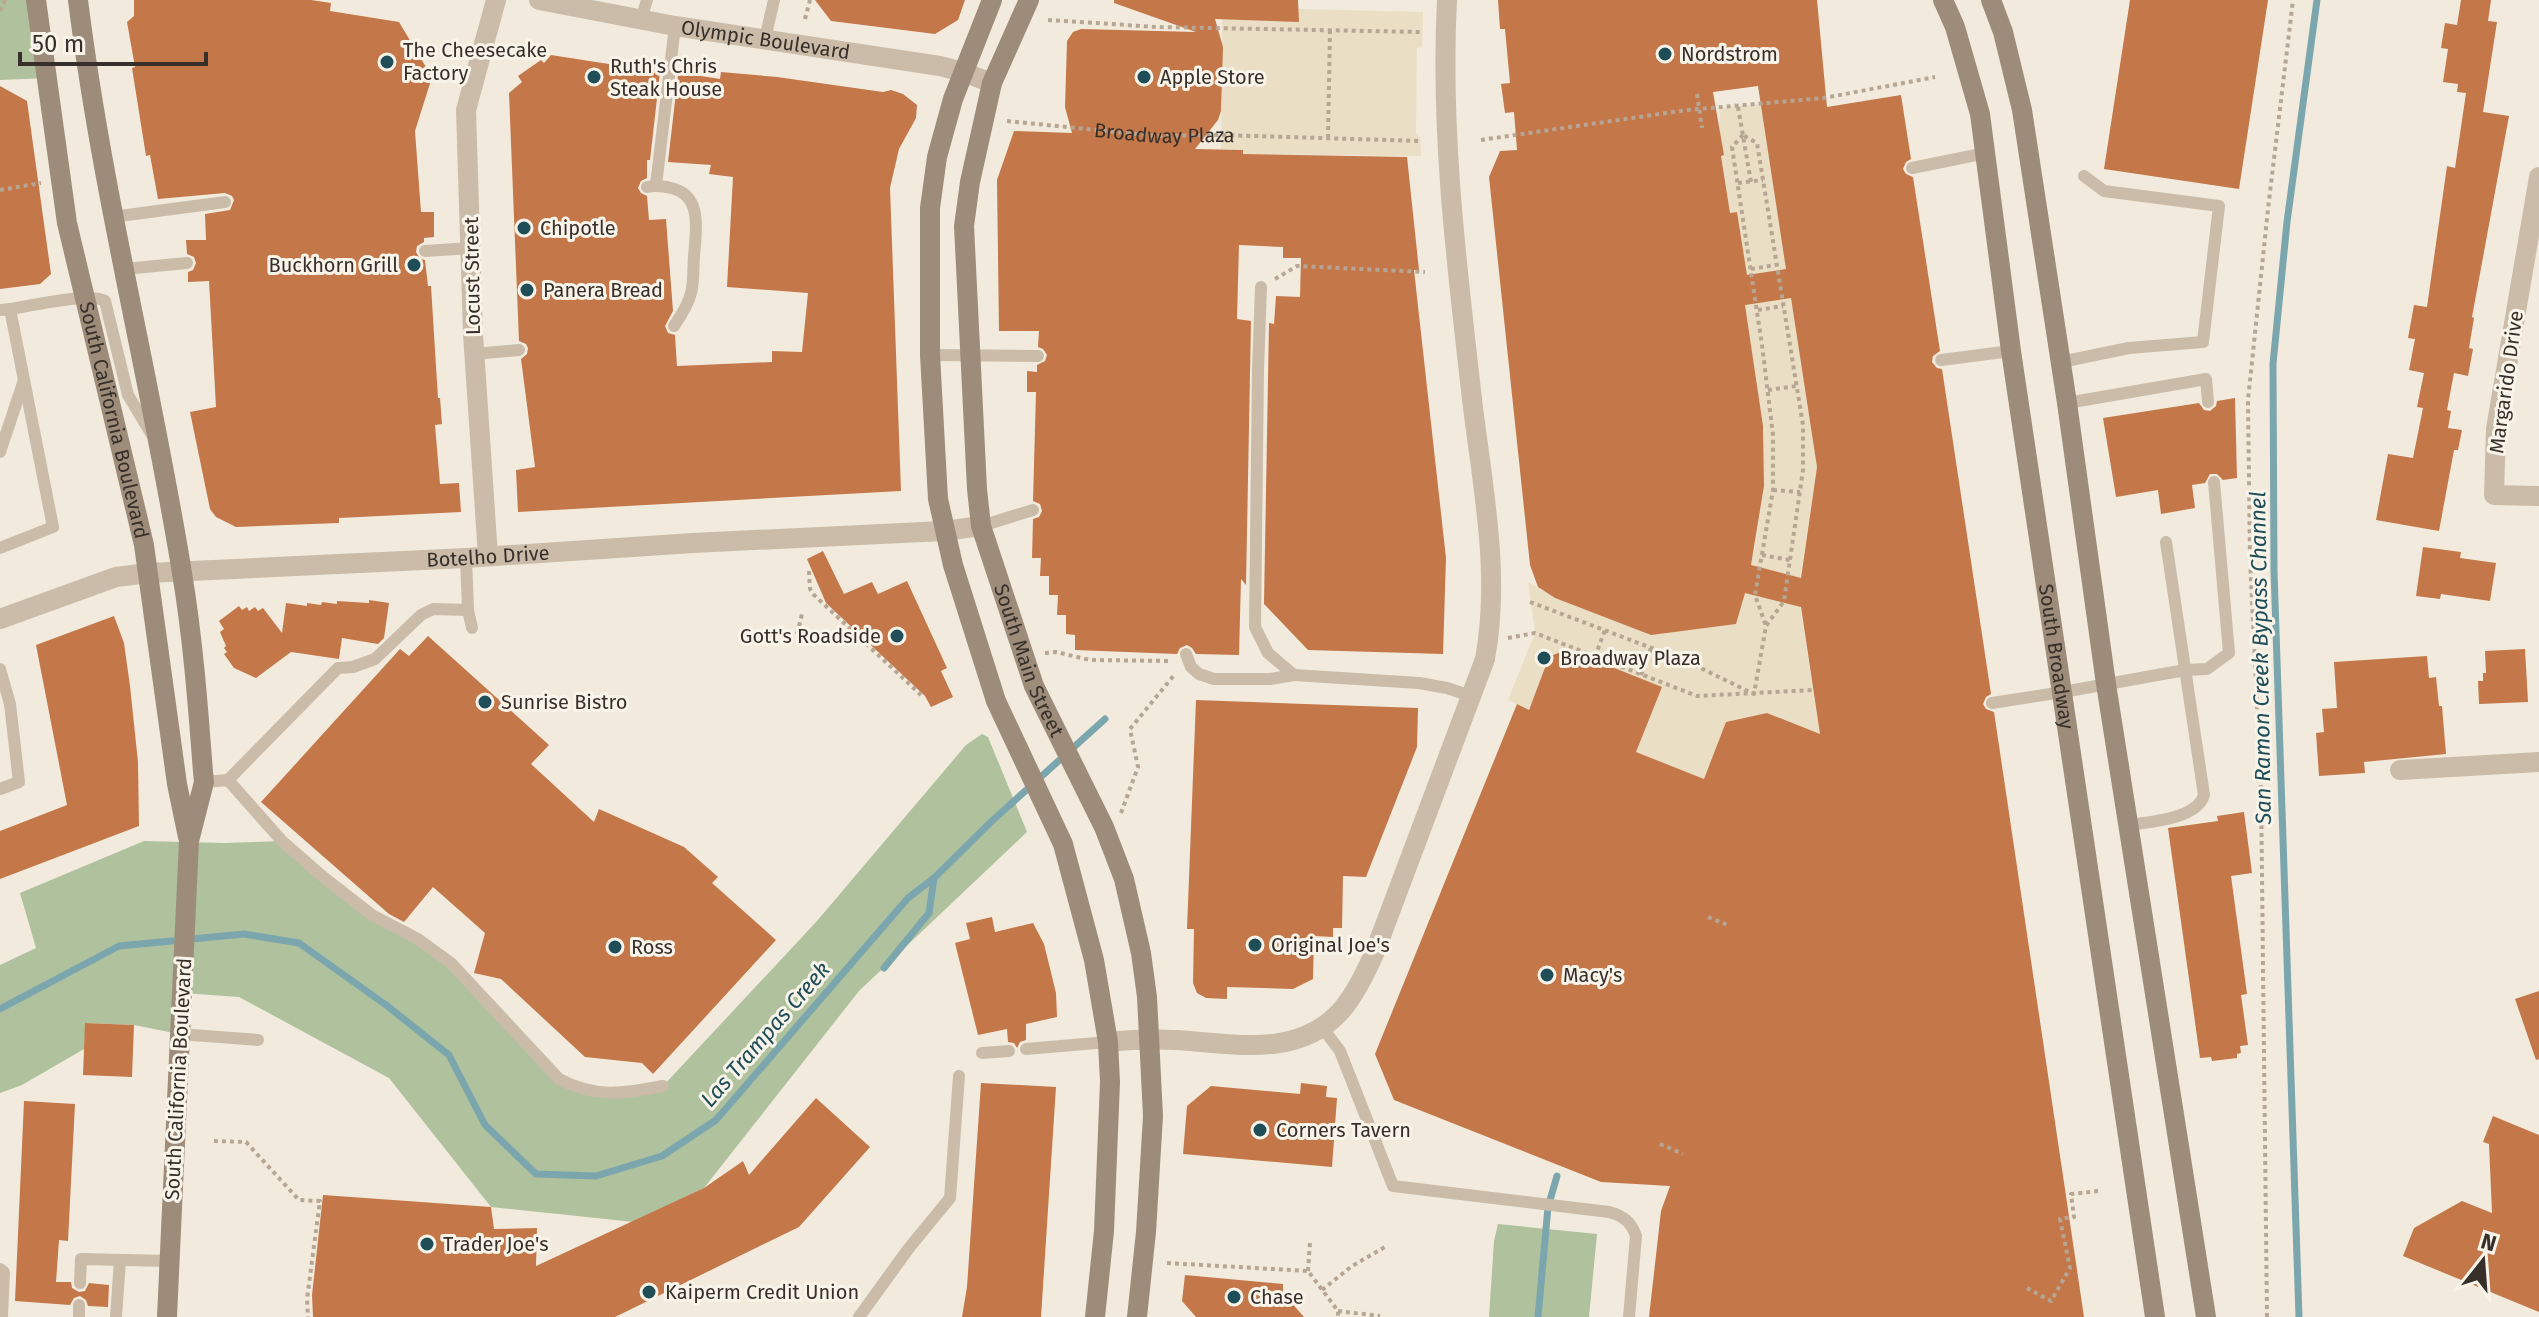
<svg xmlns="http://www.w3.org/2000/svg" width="2539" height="1317" font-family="'Fira Sans',sans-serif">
  <rect width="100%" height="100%" fill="#f2ebdd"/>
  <g fill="#b0c19d">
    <path d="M0,0H36L48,78L0,80Z"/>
    <path d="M982,734L988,737L1027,832L859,991L704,1188L634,1222L491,1207L389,1078L239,997L182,993L179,1034L134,1025L86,1023L84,1049L22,1085L0,1093V965L36,948L20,893L144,841L225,843L282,841L322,876L418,939L577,1088L663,1086L817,921L966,745Z"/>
    <path d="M1498,1224L1597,1234L1589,1317H1489L1494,1241Z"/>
  </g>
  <g fill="#eadec4">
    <path d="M1298,9L1423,12L1422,47L1417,48L1416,134L1420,138L1421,156L1243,154V150L1221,149L1222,19Z"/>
    <path d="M1761,104L1817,467L1798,593L1820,734L1767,713L1727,722L1704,779L1636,752L1662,687L1568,649L1549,657L1529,710L1508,700L1535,633L1528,582L1555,598L1649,634L1736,624L1755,547L1764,486L1763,426L1740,272L1746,270L1737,212L1730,213L1721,156L1719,126L1720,108Z"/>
  </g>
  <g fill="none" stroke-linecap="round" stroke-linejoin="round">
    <g stroke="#7ca6ae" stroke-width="7">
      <path d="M884,968L929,913L934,878"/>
      <path d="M0,1009L119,946L244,934L299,943L386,1005L449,1055L485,1125L536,1174L596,1176L662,1156L716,1120L908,898L934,878L993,820L1105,719"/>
      <path d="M1538,1317L1548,1207L1557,1176"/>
      <path d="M2299,1317L2274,571L2273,364L2287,222L2317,0"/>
    </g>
  </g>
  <g fill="#c47749" fill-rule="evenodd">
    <path d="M134,0H311L331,3L330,11L399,22L432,77L415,131L421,212H434V237L424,238V242L417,246L416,252L420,259L425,260L428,286H431L438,398H440L442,424L435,425L440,484L459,483L461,512L339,518V523L236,527L216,517L210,509L190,412L216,407L209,281L188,282V272L193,270L196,263L194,257L187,254L186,240H206L205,214L230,210L234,200L232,196L225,193L158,199L150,155L146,156L132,68L135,67L127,22L134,16Z"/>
    <path d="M815,0H965L958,20L935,34L831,21Z"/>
    <path d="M1114,0H1298L1299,22L1215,19L1223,47L1221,111L1218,120L1195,149L1243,150V154L1407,157L1419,270H1414L1446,558L1443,654L1308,650L1264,604L1269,323L1274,324L1276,296L1300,297L1301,258H1283V247L1239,245L1237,319L1251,321L1246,585L1241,579L1239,655L1196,654L1192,648L1187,645L1180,648L1177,654L1075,650V635L1066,634V615H1057L1058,595H1049V576H1040L1041,558H1032L1033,519L1039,517L1042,511L1040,504L1033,501L1036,392H1027V371L1037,372V365L1045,361L1047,355L1043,349L1038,347L1039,331H999L997,180L1014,131L1072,133L1065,107L1067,41L1073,32L1081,29L1196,32L1114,3Z"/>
    <path d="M1498,0H1817L1827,107L1901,95L1911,159L1906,162L1903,169L1906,174L1913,177L1940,351L1933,356L1932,362L1937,368L1942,369L1991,694L1986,697L1983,704L1986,709L1994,712L2084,1317H1649L1661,1211L1670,1186L1601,1182L1394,1100L1375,1054L1517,704L1529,710L1549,657L1567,649L1662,687L1636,752L1704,779L1726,722L1767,713L1820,734L1801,607L1745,593L1736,624L1651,635L1555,598L1538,587L1530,565L1489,177L1500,151L1517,150L1514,112L1505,113L1501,84L1510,83L1505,29H1500ZM1758,86L1786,269L1747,275L1737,212L1730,213L1721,156L1724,155L1713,92ZM1791,298L1817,467L1801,578L1751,565L1764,486L1763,426L1745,305Z"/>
    <path d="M2130,0H2268L2239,189L2104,169Z"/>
    <path d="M2461,0H2491L2488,21L2497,22L2483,112L2509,116L2472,317L2474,318L2469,348L2473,349L2468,376L2454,373L2447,410L2451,411L2448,428L2462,430L2458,450H2454L2439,531L2376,520L2388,454L2413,458L2423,408L2417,407L2424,373L2409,370L2415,339L2408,338L2414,305L2427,307L2447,166L2455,168L2466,93L2457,92L2458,84L2443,82L2448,49L2441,48L2445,23L2457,25Z"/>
    <path d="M551,55L660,72L650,160H647V178L641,181L638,188L641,193L647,196L649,220L666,219L673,311L665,326L668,333L675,335L677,366L772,362V351L802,352L808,293L727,287L733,177L709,174L711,165L668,162L678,75L688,76V74L720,79L721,72L777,77L883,92L891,90L903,94L917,105L916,118L899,149L890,188L901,491L518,512L516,470L535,467L521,359L527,354L528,348L526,344L519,341L509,93L522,82L518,76L541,60L544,63Z"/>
    <path d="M0,86L27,101L51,274L40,284L0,289Z"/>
    <path d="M2235,398L2237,478L2223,480L2217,474H2210L2205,483L2192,485L2195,508L2161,514L2158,490L2116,497L2103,418L2199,403L2204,410L2210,411L2216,406L2217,401Z"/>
    <path d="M2423,547L2461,552L2460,558L2496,563L2490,601L2441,594L2440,599L2416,596Z"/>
    <path d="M823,551L844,594L872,582L878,594L907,581L947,668L941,671L953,697L931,707L925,696L826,603L807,559Z"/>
    <path d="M369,600L389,603L384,638L378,644L342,638L339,659L291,652L256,678L234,668L224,654L227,652L224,648L226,646L220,632L224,629L219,621L239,606L242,610L247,607L249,611L255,607L258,611L263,608L282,633L286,603L307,606V603L321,605L322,602L337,604V601L369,603Z"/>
    <path d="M114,616L124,643L130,686L138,762L139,826L0,879V831L67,805L36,645Z"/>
    <path d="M428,636L549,745L531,764L594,822L599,809L684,847L718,877L712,883L776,940L653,1074L642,1063L585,1057L501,979L474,973L485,933L433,887L404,922L389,914L261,802L400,649L409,656Z"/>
    <path d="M2525,649L2528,702L2479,704L2478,681H2483V673H2486L2485,651Z"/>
    <path d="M2427,656L2429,678L2436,677L2439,706H2442L2446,754L2364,762L2365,773L2319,776L2316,733L2324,732L2322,709L2337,708L2334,662Z"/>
    <path d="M1196,700L1418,708L1417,747L1366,877L1343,876L1342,928H1333V937L1314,936L1313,979L1293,989L1227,987V999L1206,998L1197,993L1193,983L1194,929H1187Z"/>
    <path d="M2244,812L2252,873L2231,876L2247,994L2241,995L2248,1045L2240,1046L2241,1053L2237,1054V1058L2212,1061L2211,1057L2200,1058L2168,828L2218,821L2217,816Z"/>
    <path d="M992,917L995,932L1033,923L1044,944L1056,993L1057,1017L1026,1024V1040L1020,1042L1017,1048L1014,1043L1008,1042L1007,1029L978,1035L955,943L970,939L966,923Z"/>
    <path d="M2539,991V1059L2536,1060L2515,999Z"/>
    <path d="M85,1023L134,1025L132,1077L83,1075Z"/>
    <path d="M981,1083L1056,1087L1041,1317H962L967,1287Z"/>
    <path d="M1301,1083L1327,1086L1326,1097L1337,1098L1332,1167L1183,1154L1187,1106L1211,1086L1300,1094Z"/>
    <path d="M816,1098L870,1147L799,1227L615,1317H313L312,1295L323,1195L491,1207L494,1229L537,1228L536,1266L704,1188L743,1161L749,1175Z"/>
    <path d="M24,1101L75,1104L68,1241L59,1240L56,1282H71L72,1288L79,1292L85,1291L89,1283L109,1285L108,1307L88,1306L86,1300L80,1296L74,1298L70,1305L15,1301Z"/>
    <path d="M2493,1116L2539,1135V1312L2403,1256L2414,1228L2462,1201L2492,1213L2489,1144L2483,1142Z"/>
    <path d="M1185,1275L1283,1284V1293L1304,1317H1196L1182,1301Z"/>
  </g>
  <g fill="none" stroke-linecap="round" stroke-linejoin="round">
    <g stroke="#b6a693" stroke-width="4" stroke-dasharray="4 4" stroke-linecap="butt">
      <path d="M0,11L5,0"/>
      <path d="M805,19L810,0"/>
      <path d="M1048,20L1157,27L1422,32"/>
      <path d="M1697,94L1702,128"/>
      <path d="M1738,107L1751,182"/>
      <path id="s1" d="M1007,121L1156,136L1221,135L1420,141"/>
      <path d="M1743,135L1732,147L1762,345L1773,435V490L1755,595L1766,626"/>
      <path d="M1328,138L1330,30"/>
      <path d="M1481,140L1687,110L1824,98L1935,77"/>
      <path d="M1738,183L1763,180"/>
      <path d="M0,190L41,183"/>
      <path d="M1751,269L1776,265"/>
      <path d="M1275,279L1297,266L1425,272"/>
      <path d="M1758,310L1783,306"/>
      <path d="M1768,390L1796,386"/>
      <path d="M1773,490L1800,492"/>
      <path d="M1762,555L1790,560"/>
      <path d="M809,571L810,589L814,595L921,695"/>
      <path d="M1530,602L1686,661L1754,694L1766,626L1784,601L1803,470V425L1757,143L1743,135"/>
      <path d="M797,634L802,614"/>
      <path d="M1508,638L1535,633L1697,696L1813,690"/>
      <path d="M1045,653L1056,652L1090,660L1171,661"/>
      <path d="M1595,657L1605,630"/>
      <path d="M1641,675L1651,648"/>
      <path d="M1121,813L1138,767L1130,729L1175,674"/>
      <path d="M1708,917L1730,926"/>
      <path d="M214,1141L246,1142L299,1200L320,1201L307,1299L308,1317"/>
      <path d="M1660,1144L1683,1154"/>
      <path d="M1167,1263L1308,1271L1338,1311V1317"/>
      <path d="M1308,1271L1310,1242"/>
      <path d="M2027,1288L2051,1301L2070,1268L2060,1219L2074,1217L2071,1194L2099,1191"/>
      <path d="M1322,1290L1352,1266L1385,1247"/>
      <path d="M1338,1311L1380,1316"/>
      <path d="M2267,1317L2261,789L2250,559L2248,400L2268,209L2293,0"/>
    </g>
    <g stroke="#cabca9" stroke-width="12">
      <path d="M641,19L647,0"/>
      <path d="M765,39L774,0"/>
      <path d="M1912,168L1986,153"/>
      <path d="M656,185L675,26"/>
      <path d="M647,187C656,185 662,186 671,188C703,195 696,231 694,256C693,268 694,282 691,293C688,305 681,316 674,326"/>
      <path d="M112,217L225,202"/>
      <path d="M425,251L471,248"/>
      <path d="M124,269L187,263"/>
      <path d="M1261,287L1258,370L1255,627L1268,653L1294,675"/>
      <path d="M10,309C31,306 89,292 105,301L128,395L152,435"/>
      <path d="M0,310L10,309L53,527L0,548"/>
      <path d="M474,354L519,350"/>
      <path d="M930,355L1038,356"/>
      <path d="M1941,360L2011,351"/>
      <path d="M2061,362L2129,348L2203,342L2219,206L2104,191L2084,176"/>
      <path d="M2067,403L2206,379L2208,402"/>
      <path d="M0,452L23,383"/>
      <path d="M981,526L1033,510"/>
      <path d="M466,558L468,610L472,628"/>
      <path d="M1186,654L1191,667L1199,674L1214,679H1270L1294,675L1419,683L1447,688L1471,696"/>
      <path d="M0,669L10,704L19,782L0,789"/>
      <path d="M1992,703L2063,692L2185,670L2207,669L2229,653L2214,482"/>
      <path d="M228,780L338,668L353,667L375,659L421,615L433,609L468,610"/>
      <path d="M204,782L228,780L282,841L322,876L372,915L418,939L451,963L559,1079C595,1098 623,1094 663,1086"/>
      <path d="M2128,825C2150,822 2197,819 2204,795L2166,542"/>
      <path d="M1322,1027L1340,1051L1393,1186L1609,1212C1624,1216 1631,1222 1636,1236L1629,1317"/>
      <path d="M179,1034L258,1040"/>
      <path d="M1026,1049L1108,1042"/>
      <path d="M982,1053L1009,1051"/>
      <path d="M0,1269L4,1272L2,1317"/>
      <path d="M80,1283L81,1259L169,1261"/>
      <path d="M79,1317V1305"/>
      <path d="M116,1317L120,1260"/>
      <path d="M859,1317L909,1248L950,1198L959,1076"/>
    </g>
    <g stroke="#cabca9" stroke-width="20">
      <path id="s2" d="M539,0L675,26L940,66L963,72L992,83"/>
      <path d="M2539,177L2496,429L2494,495L2539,496"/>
      <path d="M488,556L473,334L466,110L496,0"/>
      <path id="s3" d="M0,619L116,577L148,573L466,558L693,543L944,531L981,526"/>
      <path d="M2400,770L2539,762"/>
      <path d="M1108,1042C1130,1040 1153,1039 1175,1040C1231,1043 1295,1059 1339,1013C1355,996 1367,970 1376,949L1485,659C1501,573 1482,484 1472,399C1457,267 1440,133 1447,0"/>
    </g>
    <g stroke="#9e8c7a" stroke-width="20">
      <path id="s4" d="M36,0L67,223L144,545L177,784L188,837"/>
      <path d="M78,0C102,193 151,381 182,573C193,639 198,706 203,772L204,782L189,841L167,1317"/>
      <path d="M992,0L953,99L937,157L930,208V355L938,499L953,565L996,701L1063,844L1094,960L1108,1042L1110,1082L1104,1231L1095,1317"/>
      <path id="s5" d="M1029,0L992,83L970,182L964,226L977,489L981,526L1034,686L1104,827L1124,879L1141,953L1147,997L1153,1116L1146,1232L1137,1317"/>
      <path id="s6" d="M1943,0L1955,27L1980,114L2011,351L2155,1317"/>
      <path d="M1991,0L2003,32L2022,110L2067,403L2106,684L2206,1317"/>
    </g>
  </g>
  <g fill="#1f4d58" stroke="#f9f4e9" stroke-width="3">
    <circle cx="1665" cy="54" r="8"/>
    <circle cx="387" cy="62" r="8"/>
    <circle cx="594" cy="77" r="8"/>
    <circle cx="1144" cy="77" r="8"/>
    <circle cx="524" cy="228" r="8"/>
    <circle cx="414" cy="265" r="8"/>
    <circle cx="527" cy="290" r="8"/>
    <circle cx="897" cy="636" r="8"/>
    <circle cx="1544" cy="658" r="8"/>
    <circle cx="485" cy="702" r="8"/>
    <circle cx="1255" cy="945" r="8"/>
    <circle cx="615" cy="947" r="8"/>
    <circle cx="1547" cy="975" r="8"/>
    <circle cx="1260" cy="1130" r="8"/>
    <circle cx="427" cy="1244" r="8"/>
    <circle cx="649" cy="1292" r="8"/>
    <circle cx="1234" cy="1297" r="8"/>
  </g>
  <g text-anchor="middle" stroke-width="6" stroke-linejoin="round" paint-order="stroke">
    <g font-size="20" fill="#372f29" stroke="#f9f4e9">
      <text dy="7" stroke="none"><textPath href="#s2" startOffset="230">Olympic Boulevard</textPath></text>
      <text dy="7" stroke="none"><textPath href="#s1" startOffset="158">Broadway Plaza</textPath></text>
      <text transform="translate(472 276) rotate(-91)" y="7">Locust Street</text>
      <text transform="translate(2506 382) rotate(-82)" y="7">Margarido Drive</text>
      <text dy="7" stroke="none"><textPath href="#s4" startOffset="428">South California Boulevard</textPath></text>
      <text dy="7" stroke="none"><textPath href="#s3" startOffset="496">Botelho Drive</textPath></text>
      <text dy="7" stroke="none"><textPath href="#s6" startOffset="668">South Broadway</textPath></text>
      <text dy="7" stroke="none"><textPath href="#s5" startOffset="680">South Main Street</textPath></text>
      <text transform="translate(178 1079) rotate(-87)" y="7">South California Boulevard</text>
    </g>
    <g font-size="20" fill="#372f29" stroke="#f9f4e9" text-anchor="start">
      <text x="403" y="57">The Cheesecake<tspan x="403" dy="23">Factory</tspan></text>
      <text x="1681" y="61">Nordstrom</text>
      <text x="610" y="73">Ruth's Chris<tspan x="610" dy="23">Steak House</tspan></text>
      <text x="1160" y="84">Apple Store</text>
      <text x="540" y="235">Chipotle</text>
      <text x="398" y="272" text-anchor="end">Buckhorn Grill</text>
      <text x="543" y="297">Panera Bread</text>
      <text x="881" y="643" text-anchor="end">Gott's Roadside</text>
      <text x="1560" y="665">Broadway Plaza</text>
      <text x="501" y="709">Sunrise Bistro</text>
      <text x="1271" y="952">Original Joe's</text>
      <text x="631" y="954">Ross</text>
      <text x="1563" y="982">Macy's</text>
      <text x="1276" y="1137">Corners Tavern</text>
      <text x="443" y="1251">Trader Joe's</text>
      <text x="665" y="1299">Kaiperm Credit Union</text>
      <text x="1250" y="1304">Chase</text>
    </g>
    <g font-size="22" font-style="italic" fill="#1f4d58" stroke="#f9f4e9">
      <text transform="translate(2260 658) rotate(-91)" y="8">San Ramon Creek Bypass Channel</text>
      <text transform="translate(765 1034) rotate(-49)" y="8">Las Trampas Creek</text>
    </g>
  </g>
  <g transform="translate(2483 1261) rotate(17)" stroke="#f9f4e9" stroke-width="6" paint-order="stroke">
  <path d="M0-6L14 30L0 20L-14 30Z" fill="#372f29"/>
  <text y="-12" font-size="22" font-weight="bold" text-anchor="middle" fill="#372f29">N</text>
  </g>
  <path d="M20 52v12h186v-12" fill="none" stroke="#372f29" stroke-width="4"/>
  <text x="32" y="52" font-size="24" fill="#372f29" stroke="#f9f4e9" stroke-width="6" paint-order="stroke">50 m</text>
</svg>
